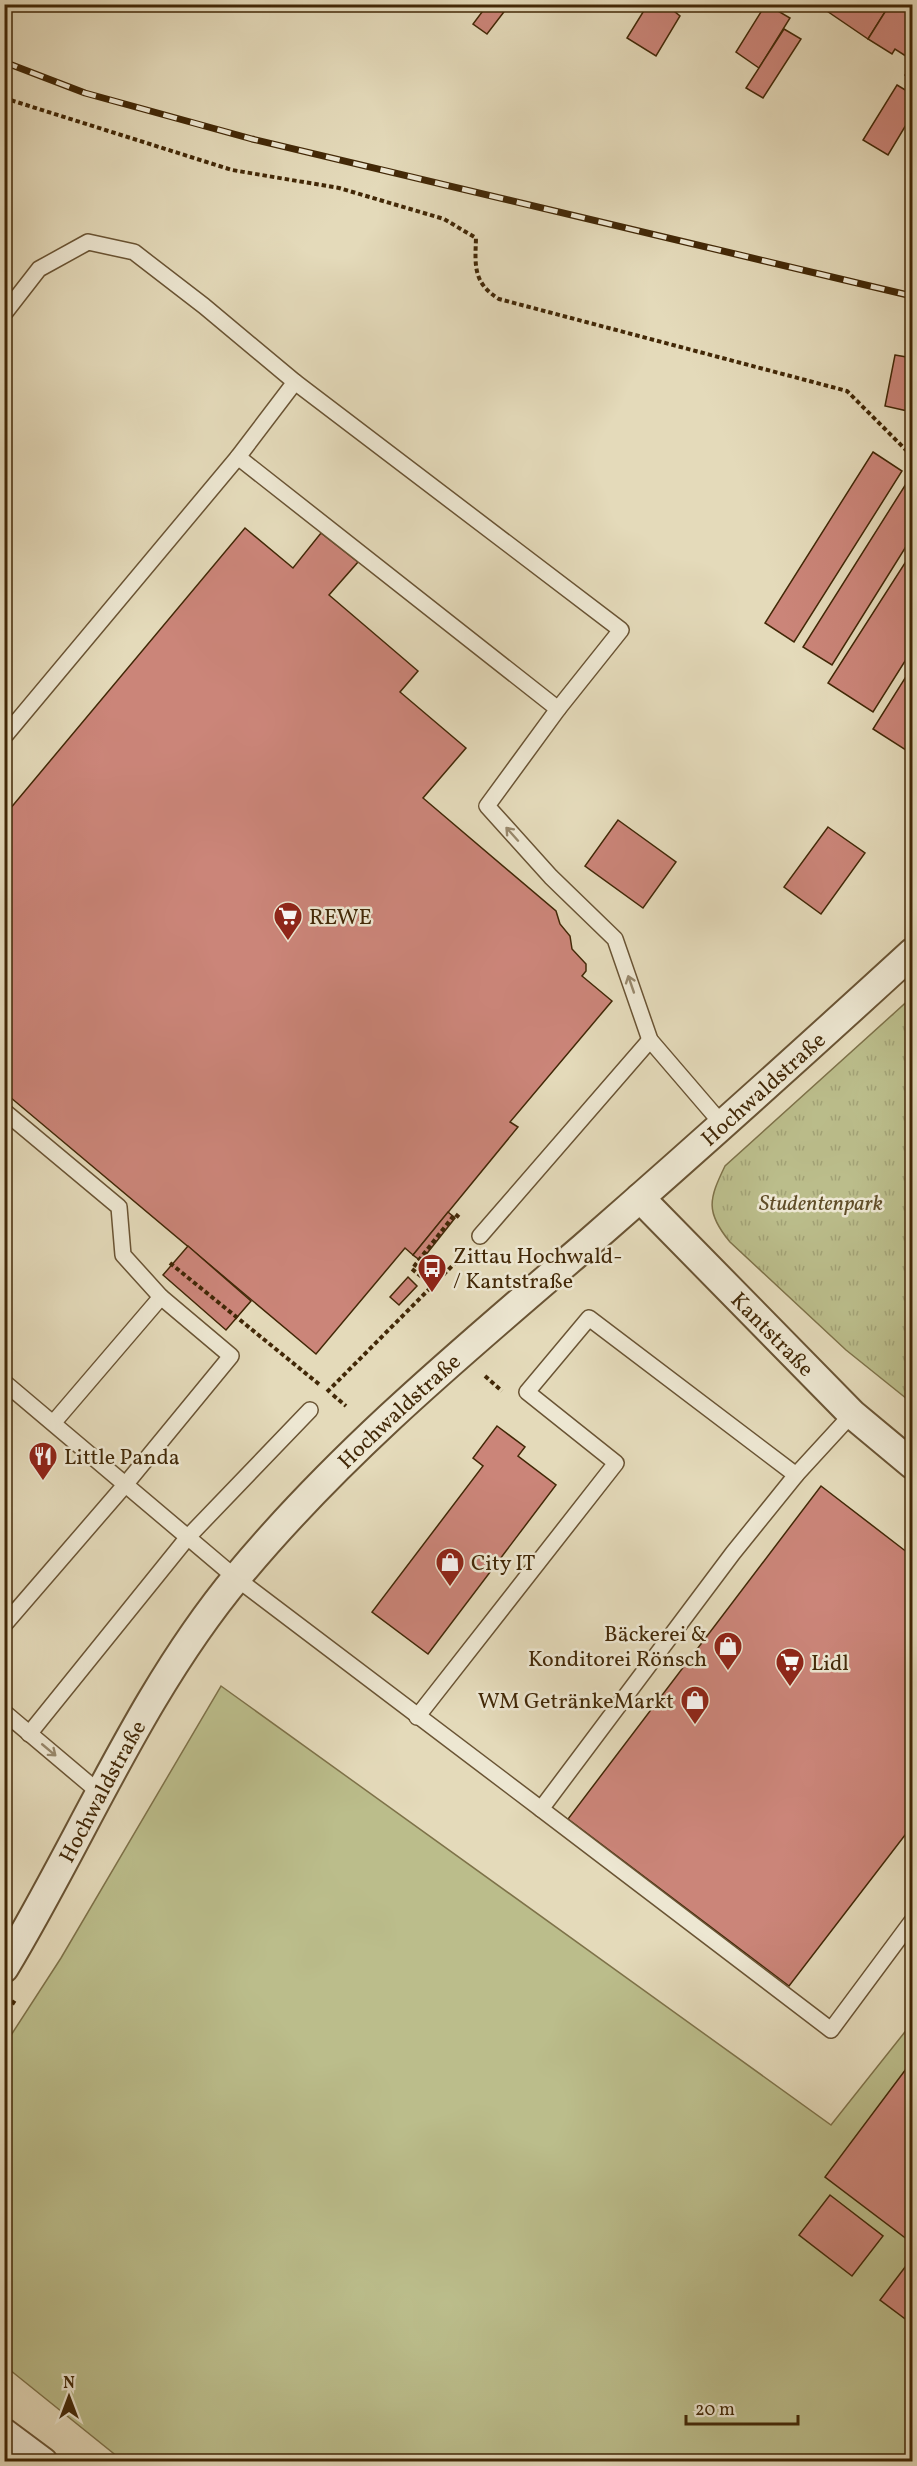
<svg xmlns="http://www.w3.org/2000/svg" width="917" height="2466" font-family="Vollkorn,serif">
  <defs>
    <pattern id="park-tufts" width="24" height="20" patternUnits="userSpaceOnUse" patternTransform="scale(1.5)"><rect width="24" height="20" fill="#bbbd8b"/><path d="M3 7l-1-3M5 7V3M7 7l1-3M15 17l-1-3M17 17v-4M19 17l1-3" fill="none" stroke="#a2a276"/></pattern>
  </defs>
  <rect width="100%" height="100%" fill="#e4daba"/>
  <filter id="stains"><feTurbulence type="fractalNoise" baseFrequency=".00333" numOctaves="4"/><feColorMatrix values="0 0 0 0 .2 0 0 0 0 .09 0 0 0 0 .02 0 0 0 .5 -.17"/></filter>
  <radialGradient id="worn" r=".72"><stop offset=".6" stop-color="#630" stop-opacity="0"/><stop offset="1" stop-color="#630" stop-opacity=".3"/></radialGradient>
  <path fill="url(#park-tufts)" stroke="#7e7249" stroke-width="1.5" d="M912,997V1403L846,1350L730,1242C705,1212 709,1199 725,1166Z"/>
  <path fill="#bbbd8b" stroke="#7e7249" stroke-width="1.5" d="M221,1686L831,2125L912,2023V2461H123L5,2366L4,2046L61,1958Z"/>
  <g fill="#cb8579" stroke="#422807" stroke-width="1.5">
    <path d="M488,4H510L487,34L473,24Z"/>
    <path d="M648,4H665L680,16L656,56L627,38Z"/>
    <path d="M766,4L790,18L759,68L736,52Z"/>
    <path d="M822,4H890L868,39L821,7Z"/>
    <path d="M890,4H912V60L895,49L892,54L868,39Z"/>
    <path d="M784,29L801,39L763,98L746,88Z"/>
    <path d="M912,64V80L905,75Z"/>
    <path d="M897,85L912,94V115L888,155L863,140Z"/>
    <path d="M895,355L912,358V412L885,406Z"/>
    <path d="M873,452L902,471L794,642L765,623Z"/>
    <path d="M911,476L912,537L832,665L803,647Z"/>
    <path d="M245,528L293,568L321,533L358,562L329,595L418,671L400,692L466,748L423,798L556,911L560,924L570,936L572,949L586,964V971L582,976L612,1001L510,1122L518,1127L413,1255L405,1248L316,1354L4,1092V816Z"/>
    <path d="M912,552V650L873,712L828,683Z"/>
    <path d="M912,667V754L873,729Z"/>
    <path d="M618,820L676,862L643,908L585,866Z"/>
    <path d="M828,827L865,853L821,914L784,887Z"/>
    <path d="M448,1212L455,1218L421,1261L413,1255Z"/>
    <path d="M188,1246L251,1301L226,1330L163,1275Z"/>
    <path d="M408,1277L417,1286L399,1305L390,1297Z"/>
    <path d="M497,1426L525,1447L518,1456L556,1485L428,1654L372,1612L483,1466L473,1458Z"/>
    <path d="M821,1486L912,1556V1826L789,1986L568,1819Z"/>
    <path d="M912,2061V2243L825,2177Z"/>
    <path d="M830,2195L883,2236L852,2276L799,2235Z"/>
    <path d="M912,2258V2324L880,2300Z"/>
  </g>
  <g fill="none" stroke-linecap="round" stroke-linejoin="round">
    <g stroke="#6a5434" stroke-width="18">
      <g id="service">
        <path d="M4,314L39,269L88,242L134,252L204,306L295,382L238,457L4,737"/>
        <path d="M238,457L558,709L621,630L295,382"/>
        <path d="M558,709L487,806L551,877L615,939L650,1040L723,1125"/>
        <path d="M4,1111L119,1207L123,1255L161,1297L54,1422"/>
        <path d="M480,1236L650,1040"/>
        <path d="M4,1382L236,1578L541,1809L733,1553L796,1475L852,1414"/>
        <path d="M4,1625L125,1485L231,1356L161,1297"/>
        <path d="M4,1712L101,1794"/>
        <path d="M417,1717L616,1463L527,1392L589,1318L796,1475"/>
        <path d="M29,1734L188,1537L310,1410"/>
        <path d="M541,1809L831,2030L912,1921"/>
      </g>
    </g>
    <g stroke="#6a5434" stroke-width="32">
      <g id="minor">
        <path id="s1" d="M640,1198L852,1414L912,1464"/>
        <path id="s2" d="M4,1968C82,1839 140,1694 238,1576C339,1454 463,1351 583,1248C694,1151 804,1052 912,953"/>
        <path d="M4,2433L43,2462"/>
      </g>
    </g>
    <g stroke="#422807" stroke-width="4" stroke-dasharray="4.5 3" stroke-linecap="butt">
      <path d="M4,98L232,170L339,188L444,219L476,238C475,266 473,283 499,299L847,391L912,456"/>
      <path d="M170,1263L320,1385"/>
      <path d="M433,1286L412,1269L455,1214L460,1218"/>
      <path d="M485,1376L502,1391"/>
      <path d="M327,1392L463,1255"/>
      <path d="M333,1395L346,1406"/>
      <path d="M4,2017L15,2000"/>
    </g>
    <use href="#service" stroke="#ede7d2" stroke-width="15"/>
    <use href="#minor" stroke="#ede7d2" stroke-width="28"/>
    <g stroke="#422807" stroke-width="7">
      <path id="rail" d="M4,62L85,93L252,139L912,296"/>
    </g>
    <use href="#rail" stroke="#ede7d2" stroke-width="4.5" stroke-dasharray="14" stroke-linecap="butt"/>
  </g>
  <defs><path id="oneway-shaft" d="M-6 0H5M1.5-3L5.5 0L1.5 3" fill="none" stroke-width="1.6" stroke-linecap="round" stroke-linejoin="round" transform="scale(1.5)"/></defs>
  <g stroke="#98886c">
    <use href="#oneway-shaft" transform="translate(512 834) rotate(-132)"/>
    <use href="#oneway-shaft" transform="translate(631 984) rotate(-109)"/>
    <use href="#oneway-shaft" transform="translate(49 1750) rotate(40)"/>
  </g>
  <defs>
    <g id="supermarket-pin" transform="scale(1.5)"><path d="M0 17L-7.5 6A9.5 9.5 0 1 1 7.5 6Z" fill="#8f2418" stroke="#ede7d2"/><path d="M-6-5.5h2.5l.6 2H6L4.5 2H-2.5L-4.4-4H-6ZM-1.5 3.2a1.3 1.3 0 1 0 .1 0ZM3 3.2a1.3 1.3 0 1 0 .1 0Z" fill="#fff"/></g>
    <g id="bus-pin" transform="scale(1.5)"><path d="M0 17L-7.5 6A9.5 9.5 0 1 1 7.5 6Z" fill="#8f2418" stroke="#ede7d2"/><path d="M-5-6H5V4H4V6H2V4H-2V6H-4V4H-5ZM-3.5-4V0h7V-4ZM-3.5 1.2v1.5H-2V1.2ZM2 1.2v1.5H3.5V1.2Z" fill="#fff"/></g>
    <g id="restaurant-pin" transform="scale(1.5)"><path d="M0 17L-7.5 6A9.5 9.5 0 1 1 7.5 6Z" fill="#8f2418" stroke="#ede7d2"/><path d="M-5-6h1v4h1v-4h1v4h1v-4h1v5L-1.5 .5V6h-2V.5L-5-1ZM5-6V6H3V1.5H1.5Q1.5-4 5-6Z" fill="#fff"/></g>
    <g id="shop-pin" transform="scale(1.5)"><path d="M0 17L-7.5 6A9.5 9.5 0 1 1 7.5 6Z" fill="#8f2418" stroke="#ede7d2"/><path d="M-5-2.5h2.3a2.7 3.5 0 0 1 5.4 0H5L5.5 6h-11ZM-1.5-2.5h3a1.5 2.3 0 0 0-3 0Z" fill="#fff"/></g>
  </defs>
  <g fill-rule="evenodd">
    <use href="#supermarket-pin" x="288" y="916"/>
    <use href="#bus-pin" x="432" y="1268"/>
    <use href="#restaurant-pin" x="43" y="1456"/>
    <use href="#shop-pin" x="450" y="1562"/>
    <use href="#shop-pin" x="728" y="1646"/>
    <use href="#supermarket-pin" x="790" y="1662"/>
    <use href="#shop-pin" x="695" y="1700"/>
  </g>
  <g text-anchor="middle" stroke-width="5" stroke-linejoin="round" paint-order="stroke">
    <g font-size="22" fill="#422807" stroke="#ede7d2" text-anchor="start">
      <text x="309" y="924">REWE</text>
      <text x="453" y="1263">Zittau Hochwald-<tspan x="453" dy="25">/ Kantstraße</tspan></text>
      <text x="64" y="1464">Little Panda</text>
      <text x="471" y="1570">City IT</text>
      <text x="707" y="1641" text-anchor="end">Bäckerei &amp;<tspan x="707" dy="25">Konditorei Rönsch</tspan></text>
      <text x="811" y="1670">Lidl</text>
      <text x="674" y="1708" text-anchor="end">WM GetränkeMarkt</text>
    </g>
    <g font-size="22" fill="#422807" stroke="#ede7d2">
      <text dy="8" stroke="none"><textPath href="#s2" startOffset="1174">Hochwaldstraße</textPath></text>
      <text dy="8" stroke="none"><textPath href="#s1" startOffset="190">Kantstraße</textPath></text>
      <text dy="8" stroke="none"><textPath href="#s2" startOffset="688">Hochwaldstraße</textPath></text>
      <text dy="8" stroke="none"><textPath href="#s2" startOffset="202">Hochwaldstraße</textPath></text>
    </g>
    <g font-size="22" font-style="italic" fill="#604d28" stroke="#ede7d2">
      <text x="821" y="1210">Studentenpark</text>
    </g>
  </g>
  <rect width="917" height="2466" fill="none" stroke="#e4daba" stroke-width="24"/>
  <rect x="6" y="6" width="905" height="2454" fill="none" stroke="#422807" stroke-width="3"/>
  <rect x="12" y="12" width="893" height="2442" fill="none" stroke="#422807" stroke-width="1.5"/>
  <g transform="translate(69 2397)" stroke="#ede7d2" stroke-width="4.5" paint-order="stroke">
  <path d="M0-4.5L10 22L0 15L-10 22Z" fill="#422807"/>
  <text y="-9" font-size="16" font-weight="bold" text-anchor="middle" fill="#422807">N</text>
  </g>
  <path d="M686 2415v9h112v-9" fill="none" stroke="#422807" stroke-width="3"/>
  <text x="695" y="2415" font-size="18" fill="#422807" stroke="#ede7d2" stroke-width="4.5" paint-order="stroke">20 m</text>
  <rect width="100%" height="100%" filter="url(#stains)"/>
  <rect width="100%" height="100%" fill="url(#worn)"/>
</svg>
